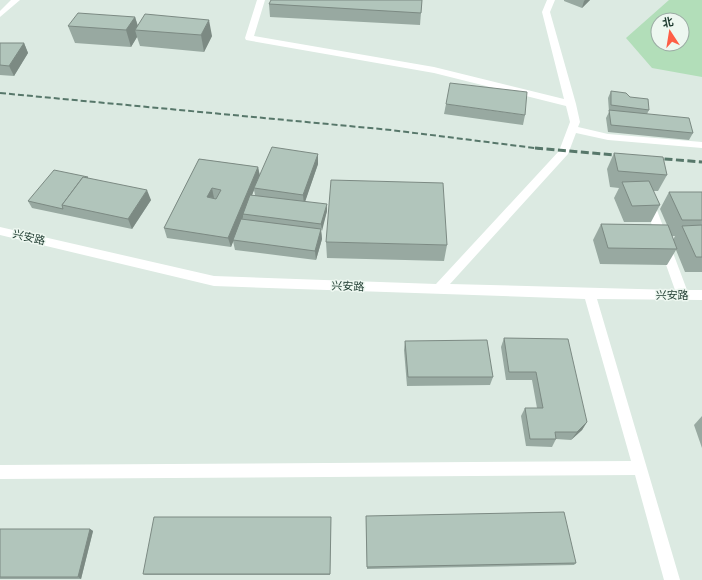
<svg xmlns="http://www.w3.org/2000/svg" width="702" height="580" font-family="Mulish,'Noto Sans SC',sans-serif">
  <rect width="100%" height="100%" fill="#dceae2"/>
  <path fill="#b2deb9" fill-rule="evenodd" d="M669,0H702V77L652,68L626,38ZM658,20H682V44H658Z"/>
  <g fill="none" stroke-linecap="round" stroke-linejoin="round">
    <g fill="#fff" fill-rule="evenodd">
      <path d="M11,0H20L0,17V11Z"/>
      <path d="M257,0H265L254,36L434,67L564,99L542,12L547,0H555L550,12L576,104L580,122L578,127L608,134L702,142V148L608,140L576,133L568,154L450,284L675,290L643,200L648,196L652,197L687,290H702V300L597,299L680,580H664L635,475L0,479V465L631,461L585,299L214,286L0,235V227L214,276L436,284L559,151L570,122L566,106L434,73L246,40L245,38Z"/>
    </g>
    <path stroke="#57776a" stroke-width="2" stroke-dasharray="6 3" stroke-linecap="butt" d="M0,93L391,130L543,149"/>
    <g stroke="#57776a" stroke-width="3" stroke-dasharray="8 3.5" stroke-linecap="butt">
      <path d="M535,148L625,156"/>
      <path d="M653,158L702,162"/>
    </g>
  </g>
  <g fill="#98a9a1" fill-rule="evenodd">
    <path d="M422,0L420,25L270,17L269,4Z"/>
    <path d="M564,0H590L582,8L564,1Z"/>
    <path d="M135,17L138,26L212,36L204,52L140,46L137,37L131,47L75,43L68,26Z"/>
    <path d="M0,43H24L28,53L14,76L0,75Z"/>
    <path d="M611,91L630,97L649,110L647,114L693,133L689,140L608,132L606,118L609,112L608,98Z"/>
    <path d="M446,104L525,115L523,125L444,114Z"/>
    <path d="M614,153L667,175L658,191H653L660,205L651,222H624L614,198L619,188L610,187L607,169Z"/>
    <path d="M318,154V164L305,201L327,211L321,231L322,239L316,260L235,250L233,241L231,247L167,238L164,228L199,159L258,167L260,176ZM254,190L255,195H252Z"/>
    <path d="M88,178L151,200L132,229L32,208L28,201Z"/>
    <path d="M669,192H702V272H685L676,250L667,265L600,264L593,240L601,224L667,225L660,209ZM672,236H675L673,240Z"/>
    <path d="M326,242L447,245L444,261L327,258Z"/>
    <path d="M504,338L587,422L582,430L571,440L556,439L552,447L526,446L521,416L525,408H537L532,380H506L501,347Z"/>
    <path d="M405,341L493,377L490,385L407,386L404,350Z"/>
    <path d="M702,416V448L694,425Z"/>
    <path d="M366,516L576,563L574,565L367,569Z"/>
    <path d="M331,519L330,575H145L143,574Z"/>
    <path d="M0,529H90L93,531L81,579H0Z"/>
  </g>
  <g fill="#7c8a83">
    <path d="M585,0H590L582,8L584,1Z"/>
    <path d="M135,17L139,30H135L137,37L131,47L126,30Z"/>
    <path d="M209,20L212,36L204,52L201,35Z"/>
    <path d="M24,43L28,53L14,76L9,66Z"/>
    <path d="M318,154V164L304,205L303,195Z"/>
    <path d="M258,167L260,177L254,188V190L244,215L243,214V217L231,247L228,238Z"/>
    <path d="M212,188L214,198L207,197Z"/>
    <path d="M147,190L151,200L132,229L128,219Z"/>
    <path d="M327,204V211L322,231L321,224Z"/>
    <path d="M321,229L322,239L316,260L315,251Z"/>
    <path d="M587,422L582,430L571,440L577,432Z"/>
    <path d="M90,529L93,531L81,579L78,577Z"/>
  </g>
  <g fill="#b1c5bb" stroke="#7c8a83" fill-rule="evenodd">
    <path d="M271,0H422L421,13L269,4Z"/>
    <path d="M78,13L135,17L126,30L68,26Z"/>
    <path d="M145,14L209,20L201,35L135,30Z"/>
    <path d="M0,43H24L9,66L0,65Z"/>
    <path d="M450,83L527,92L525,115L446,104Z"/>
    <path d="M611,91L626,93L630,97L648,99L649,110L611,105Z"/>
    <path d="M609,110L689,118L693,133L611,125Z"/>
    <path d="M272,147L318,154L303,195L254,188Z"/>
    <path d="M614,153L663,157L667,175L618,171Z"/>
    <path d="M199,159L258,167L228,238L164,228ZM212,188L221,190L216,199L207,197Z"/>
    <path d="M54,170L88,177L87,178L83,177L62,205L63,209L28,201Z"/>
    <path d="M83,177L147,190L128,219L62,205Z"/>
    <path d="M331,180L443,183L447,245L326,242Z"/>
    <path d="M649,181L660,205L632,206L622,182Z"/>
    <path d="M669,192H702V220H682Z"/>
    <path d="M250,195L327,204L321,224L243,214Z"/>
    <path d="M241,219L321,229L315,251L233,240Z"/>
    <path d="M601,224L668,225L677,249L608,248Z"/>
    <path d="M702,225V257H696L682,226Z"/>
    <path d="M504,338L568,339L587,422L577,432H555L556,439H530L525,408H543L536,372H509Z"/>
    <path d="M487,340L493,377H408L405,341Z"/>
    <path d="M564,512L576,563L367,567L366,516Z"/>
    <path d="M154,517H331L330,574H143Z"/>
    <path d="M0,529H90L78,577H0Z"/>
  </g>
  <g text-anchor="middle" stroke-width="3" stroke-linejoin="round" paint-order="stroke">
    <g font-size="11" fill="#1d3a2f" stroke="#edf7f0">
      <text transform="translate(29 237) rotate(13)" y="4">兴安路</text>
      <text transform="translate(348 286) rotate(2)" y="4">兴安路</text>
      <text x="672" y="299">兴安路</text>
    </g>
  </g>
  <g transform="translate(670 32) rotate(348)"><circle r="19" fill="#edf7f0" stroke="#9aaba3"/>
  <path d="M0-3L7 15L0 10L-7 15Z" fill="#fe5e46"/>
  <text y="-6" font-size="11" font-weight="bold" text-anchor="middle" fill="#1d3a2f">北</text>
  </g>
</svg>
